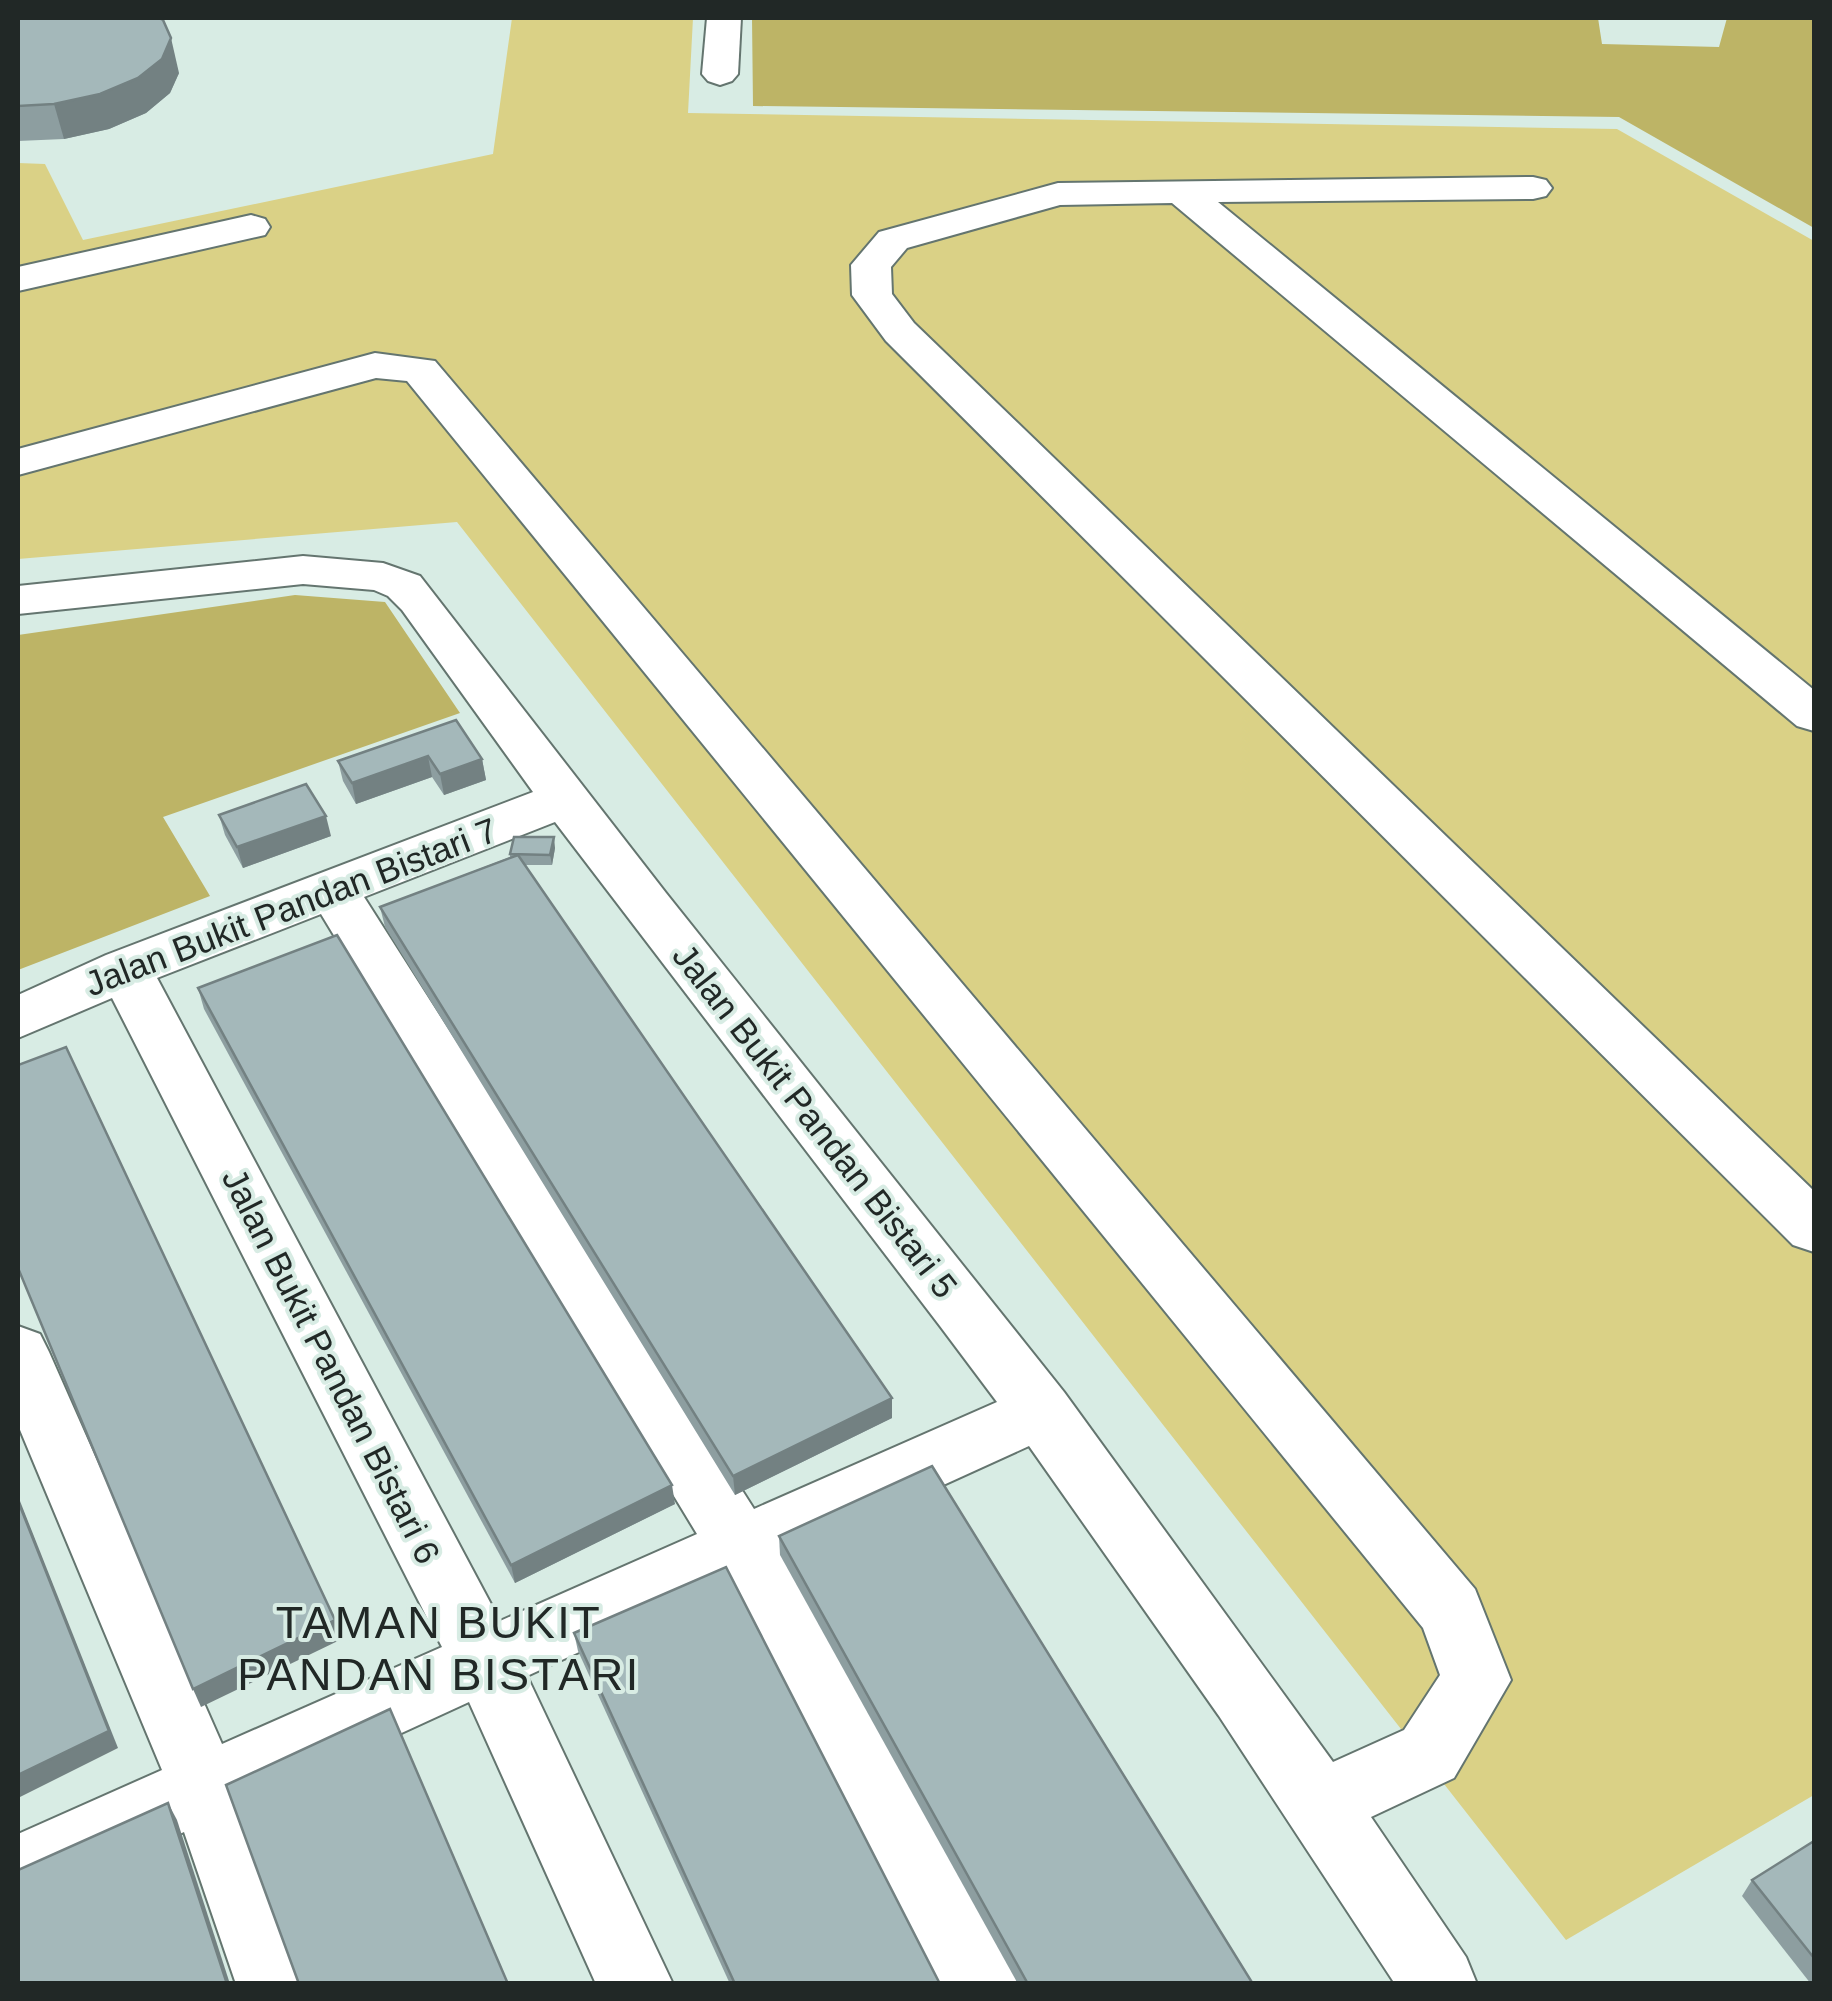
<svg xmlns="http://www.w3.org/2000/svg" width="1832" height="2001" font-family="Arial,sans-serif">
  <rect width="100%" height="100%" fill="#d8ece4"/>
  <path fill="#dad186" d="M512,18H693L688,113L1617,129L1814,241V1795L1566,1940L457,522L18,559V163L45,164L83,240L493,154Z"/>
  <g fill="#bdb466">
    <path d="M752,18H1598L1602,44L1719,47L1727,18H1814V228L1619,117L753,106Z"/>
    <path d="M295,595L385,602L460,713L163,817L210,896L18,970V635Z"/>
  </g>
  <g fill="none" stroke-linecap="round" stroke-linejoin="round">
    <g stroke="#64756f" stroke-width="4">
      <g id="minor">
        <path d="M707,18H741L738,74L732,81L720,85L708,81L702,74Z"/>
        <path d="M1533,177L1546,180L1552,188L1546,196L1533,199L1218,202L1814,690V731L1797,726L1172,203L1060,205L907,248L891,267L892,294L914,323L1814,1191V1252L1793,1245L886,341L852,295L851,265L879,232L1058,183Z"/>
        <path d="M251,215L265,219L270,227L265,235L18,291V267Z"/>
        <path d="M375,353L435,361L1475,1589L1511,1680L1454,1778L1371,1817L1466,1957L1477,1984H1395L1219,1716L1029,1446L783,1558L1007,1957L1018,1984H939L727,1584L527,1676L673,1984H596L469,1702L247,1804L312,1984H236L184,1832L18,1907V1834L162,1770L18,1425V1326L40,1334L49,1352L222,1744L442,1647L112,998L18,1038V995L106,955L533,792L402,610L388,596L374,590L303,584L18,614V586L303,556L383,563L420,576L666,893L1064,1392L1333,1762L1404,1730L1440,1675L1423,1628L407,381L376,378L18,475V449ZM555,822L940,1326L997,1402L754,1509L364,897ZM321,914L697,1534L500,1621L157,978Z"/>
      </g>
    </g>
    <use href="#minor" fill="#fff" fill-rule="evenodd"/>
  </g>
  <g fill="#8d9ea0">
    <path d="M18,18L179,73L170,93L146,113L109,129L64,139L18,141Z"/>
    <path d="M456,720L482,759L486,780L444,795L432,777L356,804L343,781L338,761Z"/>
    <path d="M219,815L331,836L243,868L225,835Z"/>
    <path d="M555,848L552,865H525L892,1418L735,1495L385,927L380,907L510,857V854Z"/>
    <path d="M198,988L675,1504L515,1583L204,1009Z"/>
    <path d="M779,1536L1253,1984H1018L780,1555Z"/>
    <path d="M574,1633L940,1984H730L578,1651Z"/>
    <path d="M1814,1841V1984H1811L1742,1896L1752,1880Z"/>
  </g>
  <g fill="#738182">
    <path d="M171,38L179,73L170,93L146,113L109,129L64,139L54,104Z"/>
    <path d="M428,756L432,777L356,804L352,783Z"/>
    <path d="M482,759L486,780L444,795L440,774Z"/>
    <path d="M326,816L331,836L243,868L237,847Z"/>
    <path d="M554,837L555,848L552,865L550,855Z"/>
    <path d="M892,1398V1418L735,1495L733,1476Z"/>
    <path d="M672,1485L675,1504L515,1583L511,1565Z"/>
    <path d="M18,1496L118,1748L18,1798Z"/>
    <path d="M335,1620L342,1639L201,1707L193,1689Z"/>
    <path d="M168,1803L177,1820L230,1984H227Z"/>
  </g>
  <g fill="#a4b8ba" stroke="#738182" stroke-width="2.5">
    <path d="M18,18H159L163,20L171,38L162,59L138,78L100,94L54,104L18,106Z"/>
    <path d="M456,720L482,759L440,774L428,756L352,783L338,761Z"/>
    <path d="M306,784L326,816L237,847L219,815Z"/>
    <path d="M514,837H554L550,855L510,854Z"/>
    <path d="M518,855L892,1398L733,1476L380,907Z"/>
    <path d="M337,935L672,1485L511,1565L198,988Z"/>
    <path d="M66,1047L335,1620L193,1689L18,1268V1065Z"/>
    <path d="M932,1466L1253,1984H1028L779,1536Z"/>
    <path d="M18,1501L109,1731L18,1775Z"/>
    <path d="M726,1567L940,1984H735L574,1633Z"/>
    <path d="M390,1709L508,1984H299L226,1785Z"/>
    <path d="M168,1803L227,1984H18V1870Z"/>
    <path d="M1814,1841V1958L1752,1880Z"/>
  </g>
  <g text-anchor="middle" stroke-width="8" stroke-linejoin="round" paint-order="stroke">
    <g font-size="35" fill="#212826" stroke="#d8ece4">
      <text transform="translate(291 907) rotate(-21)" y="12">Jalan Bukit Pandan Bistari 7</text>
      <text transform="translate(815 1121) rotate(52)" y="12">Jalan Bukit Pandan Bistari 5</text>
      <text transform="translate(331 1366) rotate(63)" y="12">Jalan Bukit Pandan Bistari 6</text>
    </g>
    <g font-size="45" letter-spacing="2.5" fill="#212826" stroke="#d8ece4">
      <text x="439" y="1638">TAMAN BUKIT<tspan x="439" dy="52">PANDAN BISTARI</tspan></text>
    </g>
  </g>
  <rect width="1832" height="2001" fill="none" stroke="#212826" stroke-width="40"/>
</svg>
